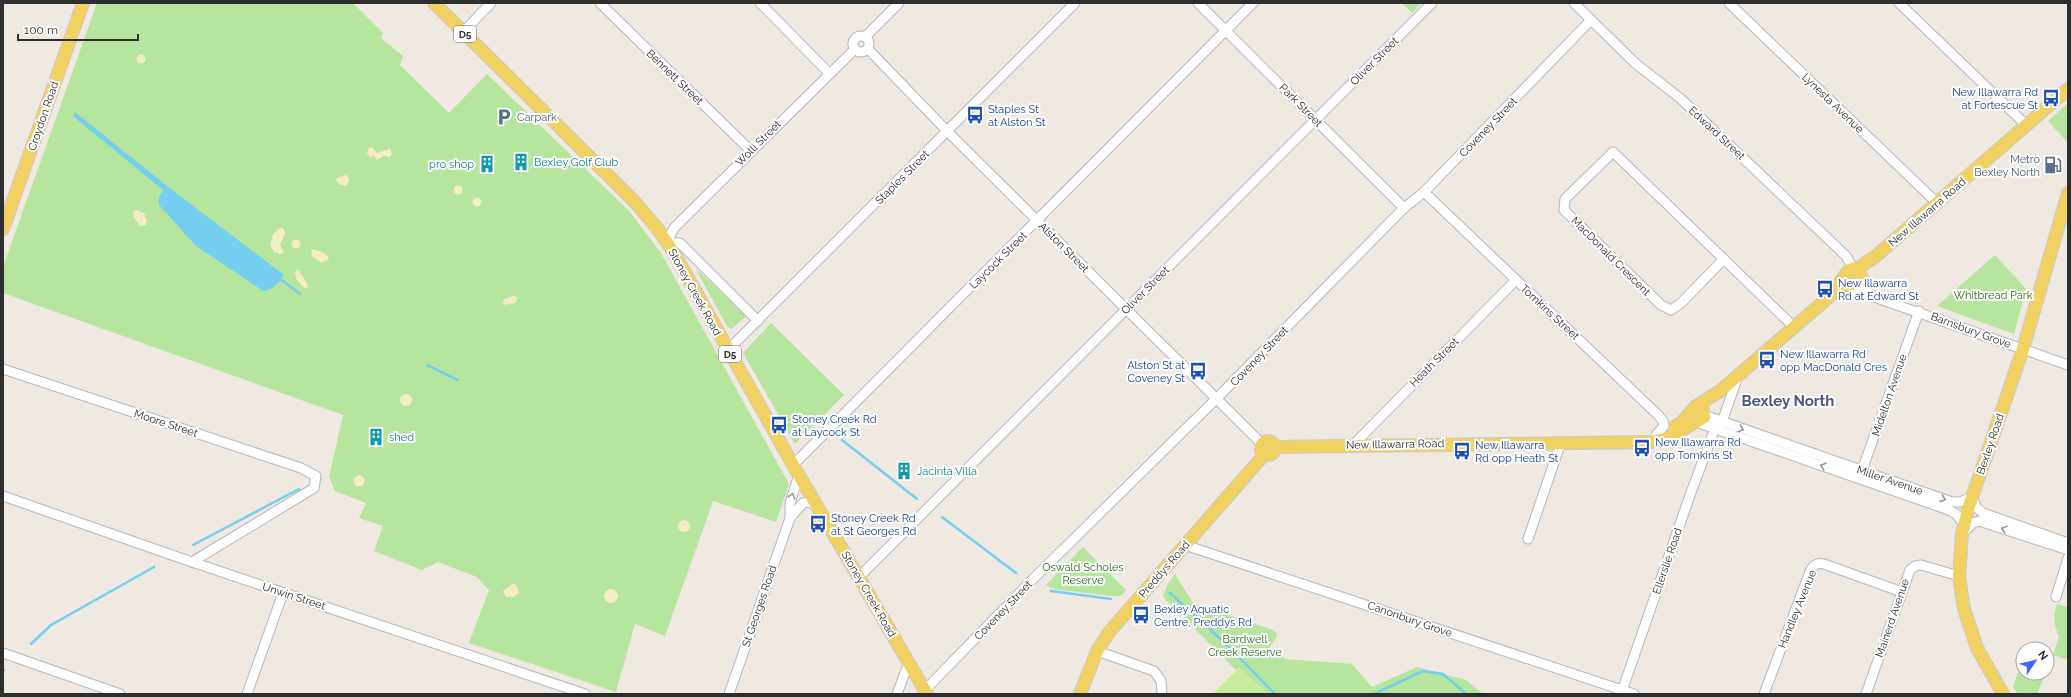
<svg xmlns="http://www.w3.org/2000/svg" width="2071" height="697" font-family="Raleway,sans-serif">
  <rect width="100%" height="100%" fill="#efe9e1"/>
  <path fill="#f0e6d1" d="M456,3H477L467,14Z"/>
  <g fill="#b6e59e">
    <path d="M97,3H353L383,33L381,38L403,56L400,65L449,113L487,74L629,211L661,253L789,484L776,522L713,501L665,636L635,624L616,692L469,643L489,590L477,577L438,562L422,570L374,551L383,526L359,518L366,503L335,491L329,477L343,415L3,293V267Z"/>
    <path d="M1402,3H1421L1412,13Z"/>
    <path d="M2068,103V143L2048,121Z"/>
    <path d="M1995,255L2026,289L2014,334L1937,306Z"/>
    <path d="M695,268L747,316L731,329L727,326Z"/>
    <path d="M771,323L844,395L795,444L743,353Z"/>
    <path d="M1083,547L1126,590L1121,596H1110L1054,589L1046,585Z"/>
    <path d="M1175,574L1193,603L1273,630L1278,635L1269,648L1286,659L1352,664L1372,687L1417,667L1466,680L1483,694H1268L1239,668L1236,670L1166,600L1163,596L1168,584Z"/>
    <path d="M2057,604L2068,607V660L2053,655L2059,637C2054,624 2053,617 2057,604Z"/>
    <path d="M2021,664L2023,665V673H2046L2037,694H2018L2013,687Z"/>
  </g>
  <g fill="#f3ecc5">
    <circle cx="141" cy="59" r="4.5"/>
    <path d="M372,147L377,153L390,149L392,154L390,157L384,156L377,160L374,156L370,157L367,154L369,148Z"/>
    <path d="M346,175L349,178L348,184L345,186L339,184L336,180L337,178Z"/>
    <circle cx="458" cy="190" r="4.5"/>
    <circle cx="477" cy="202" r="4.5"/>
    <path d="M136,210L144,213L147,221L146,225L140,226L134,218L133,212Z"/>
    <path d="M280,228L284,229L285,233L280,245L284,252L280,254L274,252L270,245L273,234Z"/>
    <circle cx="296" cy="244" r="4.5"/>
    <path d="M311,249C316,249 328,254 329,259L321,263L312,256Z"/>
    <path d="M298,269L308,285L307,288H304L296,279L295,272Z"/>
    <path d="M513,296L518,297L515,303L506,305L503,303L504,299Z"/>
    <circle cx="406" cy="400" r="6"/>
    <circle cx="359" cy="481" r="5.5"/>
    <circle cx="684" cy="526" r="6"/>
    <path d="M514,583L517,586L519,593L514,597H506L503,591Z"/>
    <circle cx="611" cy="596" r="7"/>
  </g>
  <path fill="#c9ec9a" d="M1239,668L1268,694H1213Z"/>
  <path fill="#75cff0" d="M75,112L167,186L284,275C278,282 273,291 263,291L196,246L159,205V198L163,190L73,116Z"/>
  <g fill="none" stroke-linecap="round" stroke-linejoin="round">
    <g stroke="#75cff0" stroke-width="2.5">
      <path d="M279,278L300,294"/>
      <path d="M427,365L458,380"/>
      <path d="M842,440L917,499"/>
      <path d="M942,517L1016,573"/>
      <path d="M193,545L299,489"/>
      <path d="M1051,591L1111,599"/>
      <path d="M1170,593L1225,643L1275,694"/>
      <path d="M31,644L51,625L154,567"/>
      <path d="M3,671L4,670"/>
      <path d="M1374,694L1423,671L1443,674L1466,694"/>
    </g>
    <g stroke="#b4b7c1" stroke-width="11">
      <g id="minor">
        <path d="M600,3L750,150"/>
        <path d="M760,3L829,73"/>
        <path d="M1198,3L1404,208"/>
        <path d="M1574,3L1635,63L1681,99L1846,256L1853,268"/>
        <path d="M1729,3L1937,203"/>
        <path d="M1899,3L2026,125"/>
        <path d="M463,32L491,3"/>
        <circle cx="861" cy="44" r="8"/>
        <path d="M866,36L899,3"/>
        <path d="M868,49L947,131L1262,444"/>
        <path d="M1424,192L1658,415L1663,421L1664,426L1656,435"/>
        <path d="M1724,259L1680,304L1671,310L1661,305L1564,210L1565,199L1613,152L1794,327"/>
        <path d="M1860,283L1861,288L1874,297L2068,365"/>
        <path d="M1837,293L1845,292L1865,296"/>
        <path d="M758,321L680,243L667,242L674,228L855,49"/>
        <path d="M728,350L1075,3"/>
        <path d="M3,369L301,468L316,476L314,488L192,562"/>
        <path d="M1704,415L1952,502H1960L1972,497L1977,508L1983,513L2068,543"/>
        <path d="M1696,422L1949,510L1956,514L1964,524"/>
        <path d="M1353,445L1516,280"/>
        <path d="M793,465L1253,3"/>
        <path d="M1860,476L1919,311"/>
        <path d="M3,496L192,562L585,694"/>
        <path d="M790,518V503L799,475"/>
        <path d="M1963,533L1973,523L1979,521L2068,550"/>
        <path d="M1528,539L1561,442"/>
        <path d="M1185,545L1634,694"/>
        <path d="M859,577L1432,3"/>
        <path d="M2056,597L2068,558"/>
        <path d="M1097,651L1154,671L1161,681L1162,694"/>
        <path d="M3,653L120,694"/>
        <path d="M925,690L1032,580L1216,399L1404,208L1424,192L1591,20"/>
        <path d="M247,694L283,593"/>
        <path d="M729,694L790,518L803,503L810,502L817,507"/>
        <path d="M897,694L909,662"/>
        <path d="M1621,694L1689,498L1715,428L1722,422L1737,379"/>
        <path d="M1764,694L1809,574C1812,566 1816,562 1824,564L1902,592"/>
        <path d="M1866,694L1910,570L1915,566L1921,565L1959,576"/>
      </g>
    </g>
    <g stroke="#c9c9c9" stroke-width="14">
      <g id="major">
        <path d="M434,3L634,201L657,228L674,253L793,465L927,694"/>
        <path d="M3,229L83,3"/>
        <path d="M1857,269L1876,256L2068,89"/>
        <path d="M1834,293L1852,284"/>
        <path d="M1690,418L1696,422L1704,417L1703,410L1697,406"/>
        <path d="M1674,427L1681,423L1695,407L1720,391L1830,296L1849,270L1855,268L1859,269L1862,279"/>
        <circle cx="1268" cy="448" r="7"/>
        <path d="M1275,447L1650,442L1669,438L1695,422"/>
        <path d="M1080,694L1097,651L1110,631L1264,455"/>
        <path d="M2003,694L1977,648L1964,609L1959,576L1962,534L1969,506L2023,349L2068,193"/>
      </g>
    </g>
    <use href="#minor" stroke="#fff" stroke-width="9"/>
    <use href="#major" stroke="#f2d163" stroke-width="12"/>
  </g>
  <defs><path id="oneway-chevron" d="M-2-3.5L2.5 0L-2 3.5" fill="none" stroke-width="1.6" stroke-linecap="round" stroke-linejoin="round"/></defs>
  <g stroke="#969696">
    <use href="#oneway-chevron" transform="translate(1741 429) rotate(19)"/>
    <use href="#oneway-chevron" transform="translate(1823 466) rotate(-161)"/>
    <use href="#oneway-chevron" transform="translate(792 496) rotate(-73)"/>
    <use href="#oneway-chevron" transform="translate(1943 499) rotate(20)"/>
    <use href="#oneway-chevron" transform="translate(2004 529) rotate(-162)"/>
  </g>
  <defs>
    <g id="bus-bare" transform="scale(1.38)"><path d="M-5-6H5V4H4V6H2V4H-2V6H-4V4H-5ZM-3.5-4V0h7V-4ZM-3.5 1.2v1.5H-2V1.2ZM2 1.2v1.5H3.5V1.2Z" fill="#1a4fb4" stroke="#fff" stroke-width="2.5" paint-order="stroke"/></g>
    <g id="parking-bare" transform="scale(1.38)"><path d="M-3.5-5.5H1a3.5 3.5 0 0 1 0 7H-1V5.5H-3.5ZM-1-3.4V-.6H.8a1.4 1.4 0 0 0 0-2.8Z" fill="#5c6f8a" stroke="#fff" stroke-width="2.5" paint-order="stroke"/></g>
    <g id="building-bare" transform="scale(1.38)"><path d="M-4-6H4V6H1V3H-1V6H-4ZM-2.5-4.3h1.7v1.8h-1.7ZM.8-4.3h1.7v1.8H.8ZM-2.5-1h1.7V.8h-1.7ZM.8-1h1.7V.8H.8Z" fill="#0f9aa8" stroke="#fff" stroke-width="2.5" paint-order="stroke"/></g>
    <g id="fuel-bare" transform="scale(1.38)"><path d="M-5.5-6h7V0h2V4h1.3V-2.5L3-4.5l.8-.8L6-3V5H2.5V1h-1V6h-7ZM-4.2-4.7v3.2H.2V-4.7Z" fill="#5c6f8a" stroke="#fff" stroke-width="2.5" paint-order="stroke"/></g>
  </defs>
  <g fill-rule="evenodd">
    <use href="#bus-bare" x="2051" y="98"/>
    <use href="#bus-bare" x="975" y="115"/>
    <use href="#parking-bare" x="504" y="117"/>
    <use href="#building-bare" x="521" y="162"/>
    <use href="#building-bare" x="487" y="164"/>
    <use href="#fuel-bare" x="2053" y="165"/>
    <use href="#bus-bare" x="1825" y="289"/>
    <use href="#bus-bare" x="1767" y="360"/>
    <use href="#bus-bare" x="1198" y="371"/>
    <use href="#bus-bare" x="779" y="425"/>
    <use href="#building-bare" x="376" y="437"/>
    <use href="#bus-bare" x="1642" y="448"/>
    <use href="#bus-bare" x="1462" y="451"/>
    <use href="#building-bare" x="904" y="471"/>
    <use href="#bus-bare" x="818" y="524"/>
    <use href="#bus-bare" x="1141" y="615"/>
  </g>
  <g text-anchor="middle" stroke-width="4" stroke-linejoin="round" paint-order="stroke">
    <g fill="#fff" stroke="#6d6d6d" stroke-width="1">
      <rect x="454" y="26" width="22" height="16" rx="3"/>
      <rect x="719" y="346" width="22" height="16" rx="3"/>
    </g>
    <g font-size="10" font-weight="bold" fill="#2e2e2e">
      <text x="465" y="38">D5</text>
      <text x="730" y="358">D5</text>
    </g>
    <g font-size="11" fill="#2e2e2e" stroke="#fff">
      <text transform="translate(1374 61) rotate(-45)" y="4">Oliver Street</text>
      <text transform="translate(675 77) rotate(44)" y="4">Bennett Street</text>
      <text transform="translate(1833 103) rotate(44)" y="4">Lynesta Avenue</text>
      <text transform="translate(1301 105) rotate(45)" y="4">Park Street</text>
      <text transform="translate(43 116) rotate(-71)" y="4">Croydon Road</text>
      <text transform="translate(1488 127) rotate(-46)" y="4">Coveney Street</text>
      <text transform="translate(1717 133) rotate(43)" y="4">Edward Street</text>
      <text transform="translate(758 143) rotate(-45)" y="4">Wolli Street</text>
      <text transform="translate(902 177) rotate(-45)" y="4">Staples Street</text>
      <text transform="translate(1927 212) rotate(-41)" y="4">New Illawarra Road</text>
      <text transform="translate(1064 247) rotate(45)" y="4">Alston Street</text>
      <text transform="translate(1611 256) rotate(45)" y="4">MacDonald Crescent</text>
      <text transform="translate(998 260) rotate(-45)" y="4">Laycock Street</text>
      <text transform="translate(1145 290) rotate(-45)" y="4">Oliver Street</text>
      <text transform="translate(695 292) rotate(61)" y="4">Stoney Creek Road</text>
      <text transform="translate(1550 312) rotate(43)" y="4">Tomkins Street</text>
      <text transform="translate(1971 330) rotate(20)" y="4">Barnsbury Grove</text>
      <text transform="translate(1259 356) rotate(-46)" y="4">Coveney Street</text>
      <text transform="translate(1434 362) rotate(-45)" y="4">Heath Street</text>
      <text transform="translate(1889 395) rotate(-71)" y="4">Midelton Avenue</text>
      <text transform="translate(166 423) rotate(18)" y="4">Moore Street</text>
      <text transform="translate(1395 444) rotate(-1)" y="4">New Illawarra Road</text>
      <text transform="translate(1990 444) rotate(-71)" y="4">Bexley Road</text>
      <text transform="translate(1890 480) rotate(19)" y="4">Miller Avenue</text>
      <text transform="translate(1667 561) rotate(-71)" y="4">Ellerslie Road</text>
      <text transform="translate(1164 569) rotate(-49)" y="4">Preddys Road</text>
      <text transform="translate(869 594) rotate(60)" y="4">Stoney Creek Road</text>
      <text transform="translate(294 596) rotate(18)" y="4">Unwin Street</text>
      <text transform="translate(759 606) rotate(-71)" y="4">St Georges Road</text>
      <text transform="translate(1797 609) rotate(-68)" y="4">Handley Avenue</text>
      <text transform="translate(1003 610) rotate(-46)" y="4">Coveney Street</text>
      <text transform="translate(1892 618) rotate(-71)" y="4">Mainerd Avenue</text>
      <text transform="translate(1410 619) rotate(19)" y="4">Canonbury Grove</text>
    </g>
    <g font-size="11" fill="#164399" stroke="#fff" text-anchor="start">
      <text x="2038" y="96" text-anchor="end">New Illawarra Rd<tspan x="2038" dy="13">at Fortescue St</tspan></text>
      <text x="988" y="113">Staples St<tspan x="988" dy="13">at Alston St</tspan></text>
      <text x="1838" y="287">New Illawarra<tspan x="1838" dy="13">Rd at Edward St</tspan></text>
      <text x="1780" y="358">New Illawarra Rd<tspan x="1780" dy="13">opp MacDonald Cres</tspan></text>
      <text x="1185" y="369" text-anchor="end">Alston St at<tspan x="1185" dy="13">Coveney St</tspan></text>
      <text x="792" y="423">Stoney Creek Rd<tspan x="792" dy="13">at Laycock St</tspan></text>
      <text x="1655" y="446">New Illawarra Rd<tspan x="1655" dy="13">opp Tomkins St</tspan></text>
      <text x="1475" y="449">New Illawarra<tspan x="1475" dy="13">Rd opp Heath St</tspan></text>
      <text x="831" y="522">Stoney Creek Rd<tspan x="831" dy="13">at St Georges Rd</tspan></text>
      <text x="1154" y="613">Bexley Aquatic<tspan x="1154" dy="13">Centre, Preddys Rd</tspan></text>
    </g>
    <g font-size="11" fill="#4e5e75" stroke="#fff" text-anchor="start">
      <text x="517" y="121">Carpark</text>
      <text x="2040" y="163" text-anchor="end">Metro<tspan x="2040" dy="13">Bexley North</tspan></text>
    </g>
    <g font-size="11" fill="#0d838f" stroke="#fff" text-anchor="start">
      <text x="534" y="166">Bexley Golf Club</text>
      <text x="474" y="168" text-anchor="end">pro shop</text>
      <text x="389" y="441">shed</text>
      <text x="917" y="475">Jacinta Villa</text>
    </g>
    <g font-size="11" fill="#2c6e1b" stroke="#fff">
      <text x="1993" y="299">Whitbread Park</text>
      <text x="1083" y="571">Oswald Scholes<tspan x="1083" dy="13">Reserve</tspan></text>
      <text x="1245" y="643">Bardwell<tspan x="1245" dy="13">Creek Reserve</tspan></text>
    </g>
    <g font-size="15" font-weight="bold" fill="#4d5680" stroke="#fff">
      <text x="1788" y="406">Bexley North</text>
    </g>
  </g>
  <rect width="2071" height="697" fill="none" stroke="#2e2e2e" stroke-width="8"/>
  <g transform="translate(2035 661) rotate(55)"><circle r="19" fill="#ffffff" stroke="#ababab"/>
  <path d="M0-3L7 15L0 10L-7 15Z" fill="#4264fb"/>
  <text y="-6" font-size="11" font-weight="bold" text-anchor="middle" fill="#2e2e2e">N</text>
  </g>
  <path d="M18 34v6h120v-6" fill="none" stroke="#2e2e2e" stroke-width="2"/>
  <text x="24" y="34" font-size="12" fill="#2e2e2e" stroke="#ffffff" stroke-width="3" paint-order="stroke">100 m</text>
</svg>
